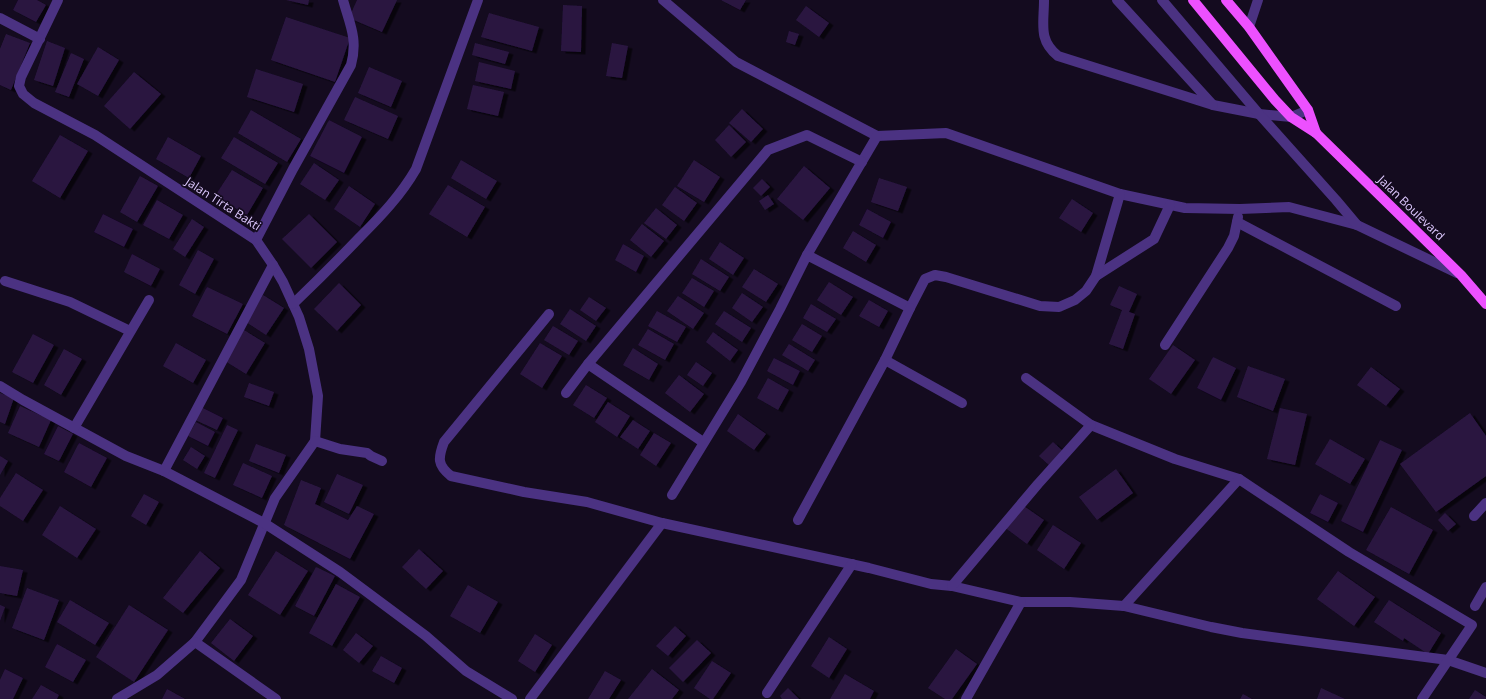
<svg xmlns="http://www.w3.org/2000/svg" width="1486" height="699" font-family="'Open Sans',sans-serif">
  <defs>
    <filter id="shadow"><feDropShadow dx="4.5" dy="2.5" stdDeviation="0" flood-color="#0009"/></filter>
  </defs>
  <rect width="100%" height="100%" fill="#140b1f"/>
  <g fill="#2a1641" filter="url(#shadow)">
    <path d="M18,0H37L46,5L36,22L13,10Z"/>
    <path d="M286,0H309L308,5Z"/>
    <path d="M357,0H397L382,32L349,18Z"/>
    <path d="M721,0H746L740,10Z"/>
    <path d="M563,5L582,6L581,52L561,51Z"/>
    <path d="M806,6L829,23L819,37L796,20Z"/>
    <path d="M489,13L539,27L532,51L481,37Z"/>
    <path d="M286,17L350,38L335,82L271,60Z"/>
    <path d="M789,31L799,34L795,45L786,42Z"/>
    <path d="M6,34L30,43L11,90L0,85V49Z"/>
    <path d="M47,41L65,48L53,86L34,80Z"/>
    <path d="M475,43L509,52L505,64L472,55Z"/>
    <path d="M612,43L628,46L622,78L606,76Z"/>
    <path d="M98,47L119,60L98,96L77,84Z"/>
    <path d="M71,53L84,59L69,97L55,92Z"/>
    <path d="M479,62L515,71L511,89L475,81Z"/>
    <path d="M369,67L402,81L391,107L358,93Z"/>
    <path d="M256,69L303,84L294,112L247,97Z"/>
    <path d="M134,72L161,94L130,129L104,106Z"/>
    <path d="M473,85L504,92L498,116L467,109Z"/>
    <path d="M355,97L398,116L388,139L344,120Z"/>
    <path d="M742,109L763,129L751,142L729,123Z"/>
    <path d="M251,110L301,139L287,162L238,133Z"/>
    <path d="M329,120L362,137L344,173L310,156Z"/>
    <path d="M729,125L746,142L731,157L715,140Z"/>
    <path d="M60,135L88,151L60,198L32,181Z"/>
    <path d="M168,137L201,156L189,178L156,159Z"/>
    <path d="M234,137L278,163L265,184L221,158Z"/>
    <path d="M461,160L497,181L486,199L451,178Z"/>
    <path d="M694,160L720,177L704,202L677,186Z"/>
    <path d="M314,163L339,180L325,200L300,184Z"/>
    <path d="M804,166L830,188L803,220L777,199Z"/>
    <path d="M232,170L263,188L247,215L215,196Z"/>
    <path d="M140,176L158,186L137,222L120,212Z"/>
    <path d="M879,178L907,187L898,211L871,202Z"/>
    <path d="M762,179L770,187L761,196L753,188Z"/>
    <path d="M448,185L485,207L467,237L429,214Z"/>
    <path d="M349,186L375,204L360,227L334,209Z"/>
    <path d="M675,187L697,203L684,221L662,205Z"/>
    <path d="M768,195L774,204L765,210L759,201Z"/>
    <path d="M1072,199L1093,213L1081,232L1059,218Z"/>
    <path d="M157,200L183,215L169,239L143,225Z"/>
    <path d="M656,208L677,225L666,239L644,223Z"/>
    <path d="M867,209L891,222L883,238L859,225Z"/>
    <path d="M103,214L133,229L124,247L94,232Z"/>
    <path d="M309,214L337,242L311,268L282,239Z"/>
    <path d="M192,219L204,227L185,257L173,249Z"/>
    <path d="M642,224L664,241L651,257L630,240Z"/>
    <path d="M853,231L876,245L866,262L843,248Z"/>
    <path d="M720,242L744,258L733,275L709,259Z"/>
    <path d="M623,244L644,256L636,272L615,260Z"/>
    <path d="M198,250L214,259L195,294L179,285Z"/>
    <path d="M132,254L160,269L151,286L124,272Z"/>
    <path d="M701,259L729,277L720,291L692,274Z"/>
    <path d="M754,269L778,284L766,302L742,287Z"/>
    <path d="M692,278L714,291L704,307L682,293Z"/>
    <path d="M829,282L853,297L841,315L817,300Z"/>
    <path d="M339,283L361,305L337,331L314,309Z"/>
    <path d="M1119,286L1137,294L1129,312L1135,314L1123,349L1109,344L1122,310L1110,305Z"/>
    <path d="M207,287L243,304L227,334L192,316Z"/>
    <path d="M742,293L763,307L752,322L732,308Z"/>
    <path d="M263,295L284,308L266,335L246,322Z"/>
    <path d="M678,296L704,313L693,329L667,311Z"/>
    <path d="M589,297L606,308L596,321L580,310Z"/>
    <path d="M869,300L888,311L879,327L859,316Z"/>
    <path d="M811,304L836,319L827,332L803,318Z"/>
    <path d="M570,309L596,326L586,341L560,324Z"/>
    <path d="M657,311L686,327L677,342L648,326Z"/>
    <path d="M724,311L751,328L742,342L715,324Z"/>
    <path d="M802,324L822,336L812,352L792,340Z"/>
    <path d="M553,326L578,341L569,355L544,340Z"/>
    <path d="M648,329L674,344L665,360L638,345Z"/>
    <path d="M244,330L265,343L246,374L225,361Z"/>
    <path d="M713,332L738,350L730,361L706,342Z"/>
    <path d="M33,334L54,345L33,383L12,372Z"/>
    <path d="M176,343L206,360L193,383L163,366Z"/>
    <path d="M540,343L562,356L542,388L520,374Z"/>
    <path d="M789,344L815,360L808,371L782,355Z"/>
    <path d="M1173,345L1195,360L1171,394L1149,379Z"/>
    <path d="M633,348L658,364L649,380L623,365Z"/>
    <path d="M64,349L82,359L61,395L44,385Z"/>
    <path d="M1213,357L1236,368L1221,400L1197,388Z"/>
    <path d="M774,358L800,371L793,385L767,371Z"/>
    <path d="M696,362L712,373L703,386L687,375Z"/>
    <path d="M1248,366L1285,379L1273,411L1237,397Z"/>
    <path d="M1371,367L1400,389L1386,406L1357,385Z"/>
    <path d="M679,375L704,394L690,412L665,393Z"/>
    <path d="M768,378L789,390L778,410L757,398Z"/>
    <path d="M249,383L274,392L269,406L244,397Z"/>
    <path d="M586,385L607,398L594,418L573,405Z"/>
    <path d="M0,393L14,398L5,424L0,422Z"/>
    <path d="M608,402L630,416L617,437L595,422Z"/>
    <path d="M20,406L51,420L39,447L8,433Z"/>
    <path d="M199,406L223,418L217,430L193,419Z"/>
    <path d="M1280,408L1307,414L1295,465L1267,459Z"/>
    <path d="M1470,413L1486,436V476L1436,512L1400,464Z"/>
    <path d="M738,414L766,434L754,450L727,431Z"/>
    <path d="M633,420L650,431L638,449L620,437Z"/>
    <path d="M196,422L215,432L208,446L188,436Z"/>
    <path d="M227,425L238,430L215,478L204,473Z"/>
    <path d="M58,426L73,434L59,461L44,454Z"/>
    <path d="M654,433L671,443L656,466L640,455Z"/>
    <path d="M1330,439L1365,459L1350,484L1315,464Z"/>
    <path d="M1380,440L1402,450L1363,532L1341,521Z"/>
    <path d="M1053,442L1064,452L1051,467L1039,456Z"/>
    <path d="M79,443L107,458L91,487L64,472Z"/>
    <path d="M256,444L286,455L279,473L249,461Z"/>
    <path d="M191,447L205,456L197,469L183,460Z"/>
    <path d="M0,456L8,461L0,475Z"/>
    <path d="M243,463L272,476L262,498L233,485Z"/>
    <path d="M1116,469L1133,493L1097,520L1079,497Z"/>
    <path d="M16,473L43,490L23,521L0,506V498Z"/>
    <path d="M337,474L363,485L349,514L324,502Z"/>
    <path d="M301,480L321,488L315,504L348,520L357,506L374,514L350,559L284,525Z"/>
    <path d="M144,494L159,502L146,525L131,516Z"/>
    <path d="M1320,494L1338,503L1328,522L1310,513Z"/>
    <path d="M1021,504L1044,520L1027,544L1004,527Z"/>
    <path d="M60,506L96,529L77,558L42,535Z"/>
    <path d="M1391,507L1433,530L1409,574L1366,550Z"/>
    <path d="M1445,513L1456,524L1448,531L1438,520Z"/>
    <path d="M1053,525L1081,543L1064,569L1037,550Z"/>
    <path d="M419,549L443,571L426,589L402,567Z"/>
    <path d="M200,551L220,568L183,613L163,598Z"/>
    <path d="M276,551L308,571L280,615L248,595Z"/>
    <path d="M0,566L23,570L17,596L0,593Z"/>
    <path d="M316,567L335,576L314,616L295,606Z"/>
    <path d="M1338,571L1375,597L1354,626L1317,599Z"/>
    <path d="M336,584L360,597L332,646L309,633Z"/>
    <path d="M468,585L498,602L480,633L450,616Z"/>
    <path d="M27,588L59,600L44,640L12,628Z"/>
    <path d="M70,600L109,623L95,645L57,622Z"/>
    <path d="M1389,600L1441,633L1428,654L1404,638L1403,641L1374,622Z"/>
    <path d="M0,605L5,607L0,621Z"/>
    <path d="M129,605L168,630L134,682L96,657Z"/>
    <path d="M230,619L253,636L234,661L211,643Z"/>
    <path d="M675,626L686,636L668,656L656,646Z"/>
    <path d="M356,633L373,646L359,663L343,650Z"/>
    <path d="M535,634L552,645L535,672L518,661Z"/>
    <path d="M829,637L847,649L829,678L811,666Z"/>
    <path d="M697,640L711,653L683,682L669,668Z"/>
    <path d="M57,644L86,660L73,682L45,667Z"/>
    <path d="M956,649L977,664L952,699H945L928,688Z"/>
    <path d="M381,656L402,668L394,683L372,671Z"/>
    <path d="M712,661L731,673L713,699H710L694,688Z"/>
    <path d="M5,669L23,678L13,699H0V680Z"/>
    <path d="M652,669L679,690L672,699H628Z"/>
    <path d="M605,671L621,680L609,699H588Z"/>
    <path d="M845,674L874,691L870,699H830Z"/>
    <path d="M41,685L59,695L57,699H32Z"/>
    <path d="M788,688L799,699H782L780,696Z"/>
    <path d="M1321,688L1345,699H1317Z"/>
    <path d="M167,689L185,699H162Z"/>
    <path d="M1475,690L1486,697V699H1469Z"/>
    <path d="M1243,694L1252,699H1240Z"/>
  </g>
  <g fill="none" stroke-linecap="round" stroke-linejoin="round">
    <g stroke="#4b3282" stroke-width="10">
      <path d="M58,0L21,77L19,86L23,94L34,103L95,135L256,240L273,265L283,282L299,317L309,349L318,396L315,441L275,498L241,580L195,642L157,675L117,699"/>
      <path d="M663,0L736,62L877,136L946,133L1120,194L1185,208L1240,209L1289,207L1357,225L1457,273"/>
      <path d="M1044,0C1044,24 1038,40 1058,56L1213,105L1259,114L1291,117L1308,110"/>
      <path d="M1117,0L1213,105"/>
      <path d="M1162,0L1259,114L1336,200L1357,225"/>
      <path d="M0,18L40,39"/>
      <path d="M1249,27L1258,0"/>
      <path d="M1237,222L1396,306"/>
      <path d="M256,240L293,169L351,65C358,39 350,25 343,0"/>
      <path d="M807,255L877,136"/>
      <path d="M1096,276L1154,239L1170,205"/>
      <path d="M5,281L70,302L130,331"/>
      <path d="M293,304C316,282 338,260 360,237C381,216 401,195 416,169L478,0"/>
      <path d="M549,314L444,442C438,458 437,465 451,476L524,492L587,502L662,523L869,568L931,584L952,586L1021,602H1070L1124,606L1211,627L1242,633L1448,660L1486,673"/>
      <path d="M1165,345L1228,248L1234,236L1238,217"/>
      <path d="M885,360L962,403"/>
      <path d="M588,364L703,442"/>
      <path d="M1026,378L1091,425L1175,459L1239,479L1349,552L1472,625L1422,699"/>
      <path d="M0,386L23,400L126,456L164,471L264,523L340,572L426,636L466,671L512,699"/>
      <path d="M566,393L588,364L768,150L807,135L862,162"/>
      <path d="M74,428L149,300"/>
      <path d="M315,441L340,449L367,453L371,456L382,461"/>
      <path d="M164,471L273,265"/>
      <path d="M672,495L741,382L780,309L807,255L910,308L925,279L935,275L946,277L1040,306L1059,307L1075,300L1086,291L1096,276L1120,194"/>
      <path d="M1474,516L1486,503"/>
      <path d="M798,520L885,360L910,308"/>
      <path d="M952,586L1038,484L1091,425"/>
      <path d="M1124,606L1239,479"/>
      <path d="M1475,606L1486,587"/>
      <path d="M195,642L276,699"/>
      <path d="M767,693L852,564"/>
      <path d="M530,699L662,523"/>
      <path d="M966,699L1021,602"/>
    </g>
    <g stroke="#ed50ff" stroke-width="10">
      <path d="M1193,0L1275,100L1291,117L1316,133L1461,275L1486,304"/>
      <path d="M1226,0L1249,27L1308,110L1316,133"/>
    </g>
  </g>
  <g text-anchor="middle" stroke-width="3.5" stroke-linejoin="round" paint-order="stroke">
    <g font-size="12" fill="#dec9ff" stroke="#140b1f">
      <text transform="translate(223 204) rotate(33)" y="4">Jalan Tirta Bakti</text>
      <text transform="translate(1411 208) rotate(44)" y="4">Jalan Boulevard</text>
    </g>
  </g>
</svg>
